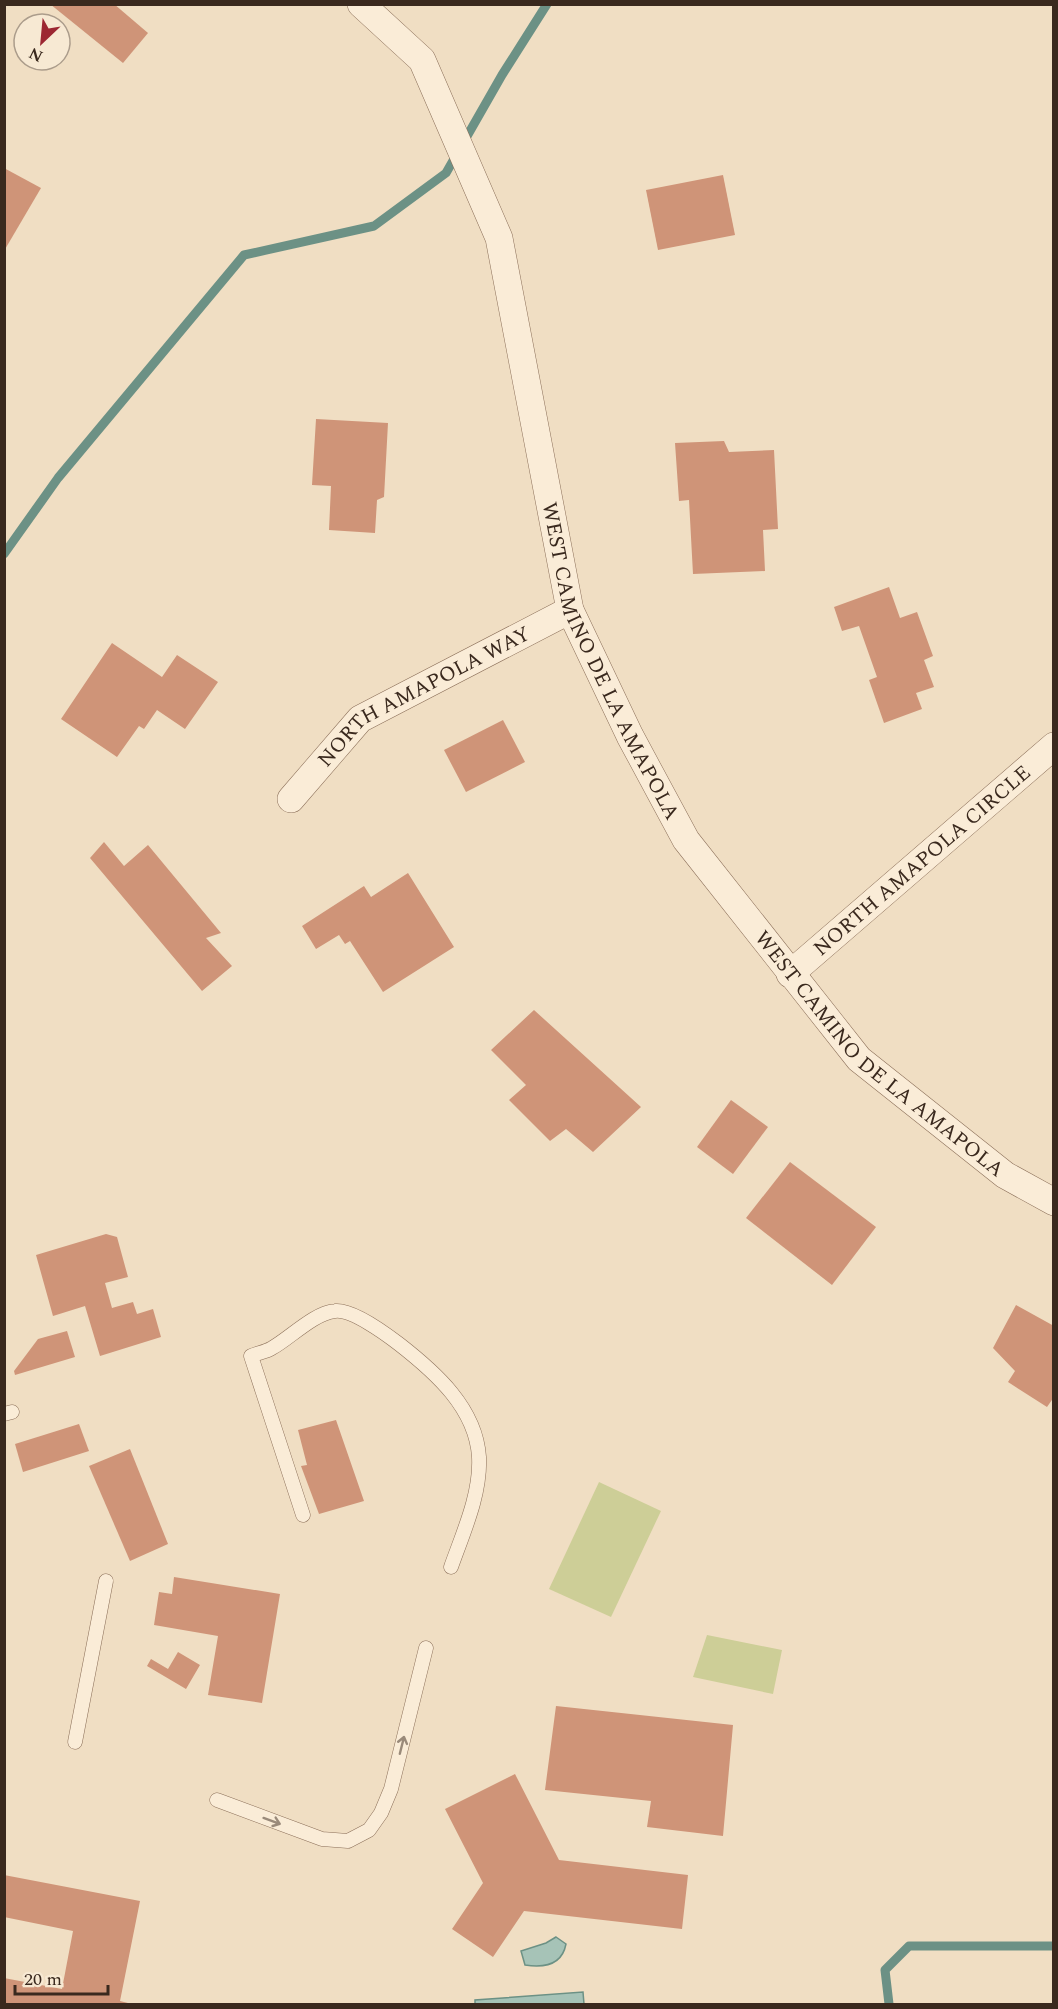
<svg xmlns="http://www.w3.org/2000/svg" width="1058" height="2009" font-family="Spectral,serif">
  <rect width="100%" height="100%" fill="#f0dec3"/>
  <g fill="#cdce97">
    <path d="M599,1482L661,1511L611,1617L549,1589Z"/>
    <path d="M707,1635L782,1650L773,1694L693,1677Z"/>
  </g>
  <g fill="#a6c3b7" stroke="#6c9185" stroke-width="1.5">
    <path d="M556,1937L566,1944C562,1965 544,1968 525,1965L521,1951L546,1943Z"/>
    <path d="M583,1992L584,2004H475V2000Z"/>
  </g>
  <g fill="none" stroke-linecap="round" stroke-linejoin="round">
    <g stroke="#6c9185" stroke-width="9">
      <path d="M4,554L58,478L244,255L374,226L446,173L502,75L547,4"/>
      <path d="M889,2004L885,1970L909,1946H1054"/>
    </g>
  </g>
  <g fill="#cf9478">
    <path d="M50,4H114L148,33L123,63Z"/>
    <path d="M4,168L41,188L4,251Z"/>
    <path d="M723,175L735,235L658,250L646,190Z"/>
    <path d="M316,419L388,423L384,497L377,500L375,533L329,530L331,486L312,485Z"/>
    <path d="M724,441L729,452L774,450L778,529L763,530L765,571L693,574L689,500L679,501L675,443Z"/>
    <path d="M889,587L900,618L917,612L933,656L924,660L934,687L916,693L922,709L884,723L869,680L877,677L859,626L842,631L834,607Z"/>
    <path d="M112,643L162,677L177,655L218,682L185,729L157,710L144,729L139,726L117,757L61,719Z"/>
    <path d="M503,720L525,762L466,792L444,750Z"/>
    <path d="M104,842L124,866L148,845L221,933L206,938L232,966L202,991L90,858Z"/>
    <path d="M408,873L454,947L383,992L350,941L345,944L339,935L316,949L302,926L364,886L371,897Z"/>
    <path d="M534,1010L641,1107L593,1152L566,1129L550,1141L509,1100L526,1085L491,1050Z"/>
    <path d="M731,1100L768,1127L733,1174L697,1147Z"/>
    <path d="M790,1162L876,1227L832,1285L746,1218Z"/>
    <path d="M106,1234L117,1237L128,1277L105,1283L112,1308L133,1302L137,1314L153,1309L161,1337L100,1356L85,1306L53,1316L36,1255Z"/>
    <path d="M1016,1305L1054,1326V1397L1047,1407L1008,1382L1015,1371L993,1348Z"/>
    <path d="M67,1331L75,1357L15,1375L14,1371L38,1339Z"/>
    <path d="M336,1420L364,1501L319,1514L301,1466L307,1465L298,1430Z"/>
    <path d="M79,1424L89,1451L23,1472L15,1444Z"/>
    <path d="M130,1449L168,1544L130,1561L89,1466Z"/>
    <path d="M174,1577L280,1594L262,1703L208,1695L218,1636L154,1625L159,1592L172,1594Z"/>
    <path d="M178,1652L200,1665L186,1689L147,1666L151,1659L168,1669Z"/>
    <path d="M556,1706L733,1725L723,1836L647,1827L651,1801L545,1790Z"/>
    <path d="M515,1774L559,1860L688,1875L682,1929L524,1911L493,1957L452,1929L483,1883L445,1809Z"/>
    <path d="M4,1875L140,1901L120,2001L132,2004H4V1978L62,1989L73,1931L4,1917Z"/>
  </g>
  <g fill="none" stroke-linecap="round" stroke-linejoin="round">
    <g stroke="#8b6f59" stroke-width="15">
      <g id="lane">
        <path d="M4,1414L12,1412"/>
        <path d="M303,1515L251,1356C257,1353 266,1352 272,1348C290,1338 314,1313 335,1311C352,1309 386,1334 399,1344C435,1372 476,1408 479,1457C481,1494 463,1533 451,1567"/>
        <path d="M75,1742L106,1581"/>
        <path d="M217,1800L322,1839L348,1841L369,1830L381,1813L391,1789L426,1648"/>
      </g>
    </g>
    <g stroke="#8b6f59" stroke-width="28">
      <g id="street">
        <path id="s1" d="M361,4L422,60L499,238L570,610L630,736L686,840L859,1059L1005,1175L1054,1202"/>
        <path id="s2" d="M291,799L360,719L570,610"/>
        <path id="s3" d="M790,974L1054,746"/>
      </g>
    </g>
    <use href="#lane" stroke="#faecd7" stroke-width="14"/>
    <use href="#street" stroke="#faecd7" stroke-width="27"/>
  </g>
  <defs><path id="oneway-shaft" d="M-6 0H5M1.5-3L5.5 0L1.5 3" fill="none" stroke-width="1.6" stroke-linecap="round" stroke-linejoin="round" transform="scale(1.5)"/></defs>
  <g stroke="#9a8a7a">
    <use href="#oneway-shaft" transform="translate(402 1745) rotate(-76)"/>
    <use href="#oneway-shaft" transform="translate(272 1821) rotate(20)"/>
  </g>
  <g text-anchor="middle" stroke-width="4.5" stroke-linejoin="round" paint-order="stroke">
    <g font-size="21" fill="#3a291e" stroke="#f7e9d3">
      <text dy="7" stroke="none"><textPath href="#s1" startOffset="717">WEST CAMINO DE LA AMAPOLA</textPath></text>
      <text dy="7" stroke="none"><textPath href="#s2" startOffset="171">NORTH AMAPOLA WAY</textPath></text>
      <text dy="7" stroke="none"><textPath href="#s3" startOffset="174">NORTH AMAPOLA CIRCLE</textPath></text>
      <text dy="7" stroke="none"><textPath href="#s1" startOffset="1203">WEST CAMINO DE LA AMAPOLA</textPath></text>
    </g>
  </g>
  <rect width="1058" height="2009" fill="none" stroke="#3a291e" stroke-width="12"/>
  <g transform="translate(42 42) rotate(206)"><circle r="28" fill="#f7e9d3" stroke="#ab9c8b" stroke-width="1.5"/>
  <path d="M0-4.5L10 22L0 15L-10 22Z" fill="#9c2732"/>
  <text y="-9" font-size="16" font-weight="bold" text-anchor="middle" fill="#3a291e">N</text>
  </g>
  <path d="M15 1985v9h93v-9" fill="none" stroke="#3a291e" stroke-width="3"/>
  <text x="24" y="1985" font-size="18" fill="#3a291e" stroke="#f7e9d3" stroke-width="4.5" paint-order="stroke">20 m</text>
</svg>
